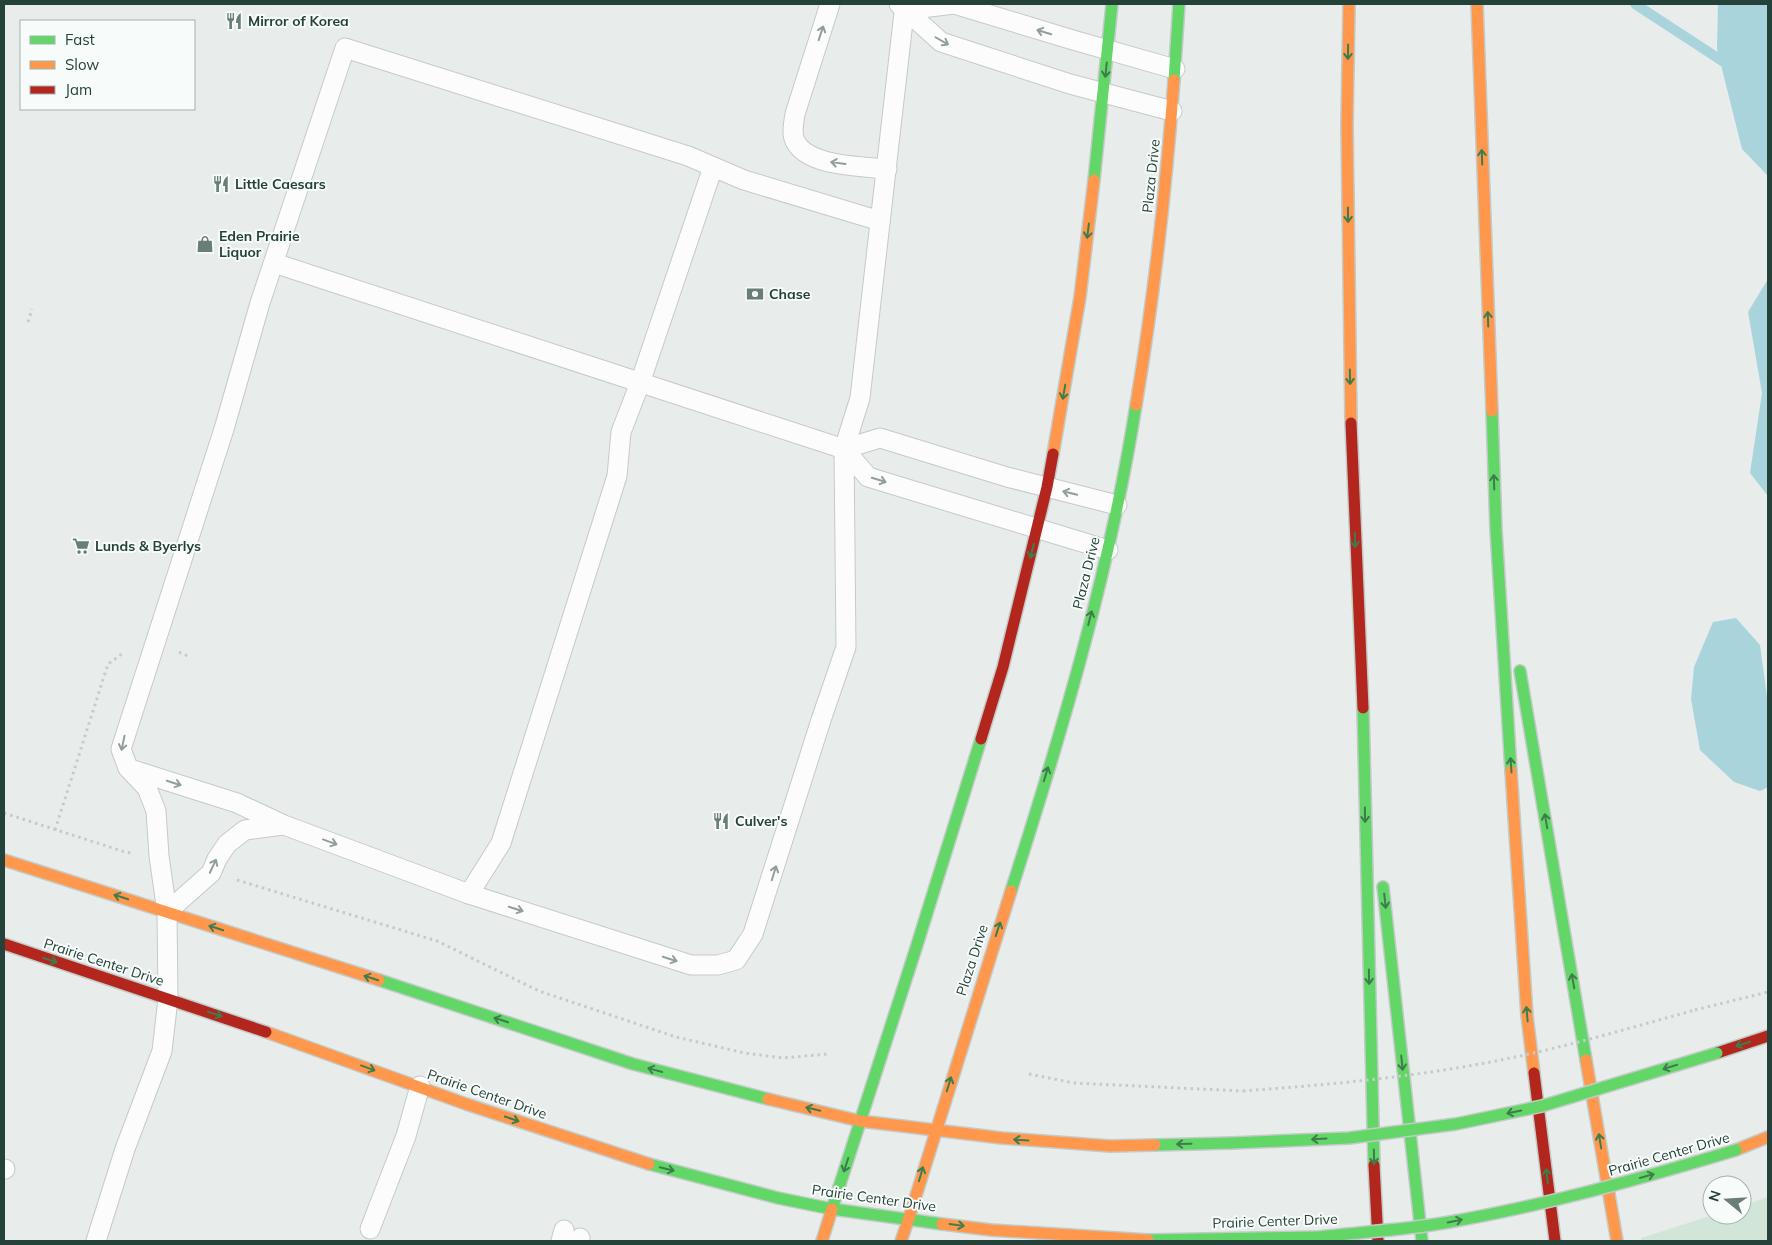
<svg xmlns="http://www.w3.org/2000/svg" width="1772" height="1245" font-family="Mulish,sans-serif">
  <rect width="100%" height="100%" fill="#e8edeb"/>
  <path fill="#d1e6d8" d="M1768,1197V1241H1641V1238L1713,1215H1742V1206Z"/>
  <g fill="#a9d4db">
    <path d="M1718,4H1768V176L1742,149L1717,49Z"/>
    <path d="M1768,279V496L1750,473L1762,393L1748,312Z"/>
    <path d="M1736,618L1760,645L1768,704V787L1760,791L1734,782L1700,750L1691,699L1694,667L1713,622Z"/>
  </g>
  <g fill="none" stroke-linecap="round" stroke-linejoin="round">
    <path stroke="#a9d4db" stroke-width="10" d="M1635,4L1730,66"/>
    <g stroke="#c5cac8" stroke-width="21">
      <g id="lane">
        <path d="M830,4L795,114C794,122 791,133 795,141C808,167 861,166 887,169"/>
        <path d="M899,4L941,42L1070,84L1172,111"/>
        <path d="M905,10L954,4L1073,40L1175,69"/>
        <path d="M274,263L844,449L868,477L1108,550"/>
        <path d="M844,449L880,438L1007,477L1117,505"/>
        <path d="M130,769L237,803L284,825L469,894L691,965H718L736,960L753,934L821,720L846,647L844,449L860,398L905,4"/>
        <path d="M469,894L501,843L617,476L621,432L640,383L713,167"/>
        <path d="M167,912L211,873L217,859L227,844L245,830L283,825"/>
        <path d="M4,1169H5"/>
        <path d="M370,1229L406,1136L420,1086"/>
        <path d="M96,1241L125,1149L162,1051L168,999L167,912L159,856L156,811L147,788L128,768L121,749L224,429L260,303L345,48L688,156L744,180L880,221"/>
        <path d="M561,1241L564,1230"/>
        <path d="M579,1241L580,1238"/>
      </g>
    </g>
    <g stroke="#c3cbc8" stroke-width="14">
      <g id="fast">
        <path d="M1174,80L1179,4"/>
        <path d="M1094,180L1112,4"/>
        <path d="M1492,411L1496,530L1511,771"/>
        <path d="M1520,671L1586,1060"/>
        <path d="M1363,708L1374,1165"/>
        <path d="M1383,887L1422,1241"/>
        <path d="M1011,891C1062,732 1110,570 1136,405"/>
        <path d="M379,980L633,1064L768,1099"/>
        <path d="M1155,1145L1232,1143"/>
        <path d="M649,1164L778,1198L832,1209L942,1224"/>
        <path d="M832,1209L917,945L981,739"/>
        <path d="M1148,1240L1319,1237"/>
      </g>
    </g>
    <g stroke="#c3cbc8" stroke-width="14">
      <g id="slow">
        <path d="M1349,4L1347,125L1351,423"/>
        <path d="M1477,4L1492,411"/>
        <path d="M1136,405C1154,297 1166,189 1174,80"/>
        <path d="M1053,454L1080,297L1094,180"/>
        <path d="M1511,771L1527,1016L1534,1073"/>
        <path d="M4,860L379,980"/>
        <path d="M266,1032L466,1104L649,1164"/>
        <path d="M1586,1060L1617,1241"/>
        <path d="M768,1099L860,1121L1002,1138L1110,1146L1155,1145"/>
        <path d="M1736,1150L1768,1137"/>
        <path d="M909,1218L1011,891"/>
        <path d="M942,1224L991,1230L1148,1240"/>
        <path d="M822,1241L832,1209"/>
        <path d="M901,1241L909,1218"/>
      </g>
    </g>
    <g stroke="#c3cbc8" stroke-width="14">
      <g id="jam">
        <path d="M1351,423L1363,708"/>
        <path d="M981,739L1003,667L1047,487L1053,454"/>
        <path d="M4,944L266,1032"/>
        <path d="M1717,1053L1768,1036"/>
        <path d="M1534,1073L1555,1241"/>
        <path d="M1374,1165L1378,1241"/>
      </g>
    </g>
    <g stroke="#c3ccca" stroke-width="3" stroke-dasharray="2.5 4" stroke-linecap="butt">
      <path d="M28,322L32,309"/>
      <path d="M179,652L188,656"/>
      <path d="M4,813L125,852L132,853"/>
      <path d="M55,830L108,664L123,653"/>
      <path d="M237,880L437,941L539,991L676,1037L745,1053L783,1058L828,1054"/>
      <path d="M1695,1010L1768,992"/>
      <path d="M1029,1074L1074,1083L1243,1091"/>
    </g>
    <use href="#lane" stroke="#fcfcfc" stroke-width="19"/>
    <use href="#fast" stroke="#63d668" stroke-width="11"/>
    <use href="#slow" stroke="#ff974d" stroke-width="11"/>
    <use href="#jam" stroke="#b3261e" stroke-width="11"/>
    <g stroke="#c3cbc8" stroke-width="14" stroke-linecap="butt">
      <g id="fast-bridge">
        <path d="M1232,1143L1349,1138L1456,1124L1542,1106L1717,1053"/>
        <path d="M1319,1237C1361,1232 1403,1230 1444,1223C1543,1206 1640,1179 1736,1150"/>
      </g>
    </g>
    <path stroke="#c3ccca" stroke-width="3" stroke-dasharray="2.5 4" stroke-linecap="butt" d="M1243,1091C1324,1085 1405,1078 1485,1063C1556,1050 1626,1029 1695,1010"/>
    <use href="#fast-bridge" stroke="#63d668" stroke-width="11"/>
  </g>
  <defs><path id="oneway-shaft" d="M-6 0H5M1.5-3L5.5 0L1.5 3" fill="none" stroke-width="1.6" stroke-linecap="round" stroke-linejoin="round" transform="scale(1.25)"/></defs>
  <g stroke="#909f9b">
    <use href="#oneway-shaft" transform="translate(1044 32) rotate(-163)"/>
    <use href="#oneway-shaft" transform="translate(821 33) rotate(-72)"/>
    <use href="#oneway-shaft" transform="translate(942 41) rotate(30)"/>
    <use href="#oneway-shaft" transform="translate(838 163) rotate(-172)"/>
    <use href="#oneway-shaft" transform="translate(879 480) rotate(17)"/>
    <use href="#oneway-shaft" transform="translate(1070 493) rotate(-166)"/>
    <use href="#oneway-shaft" transform="translate(123 743) rotate(102)"/>
    <use href="#oneway-shaft" transform="translate(174 783) rotate(18)"/>
    <use href="#oneway-shaft" transform="translate(330 842) rotate(20)"/>
    <use href="#oneway-shaft" transform="translate(213 866) rotate(-65)"/>
    <use href="#oneway-shaft" transform="translate(774 873) rotate(-73)"/>
    <use href="#oneway-shaft" transform="translate(516 909) rotate(18)"/>
    <use href="#oneway-shaft" transform="translate(670 959) rotate(18)"/>
  </g>
  <g stroke="#3d7d4c">
    <use href="#oneway-shaft" transform="translate(1348 52) rotate(91)"/>
    <use href="#oneway-shaft" transform="translate(1106 70) rotate(96)"/>
    <use href="#oneway-shaft" transform="translate(1482 157) rotate(-92)"/>
    <use href="#oneway-shaft" transform="translate(1348 215) rotate(89)"/>
    <use href="#oneway-shaft" transform="translate(1088 231) rotate(97)"/>
    <use href="#oneway-shaft" transform="translate(1488 319) rotate(-92)"/>
    <use href="#oneway-shaft" transform="translate(1350 377) rotate(89)"/>
    <use href="#oneway-shaft" transform="translate(1064 392) rotate(100)"/>
    <use href="#oneway-shaft" transform="translate(1494 482) rotate(-92)"/>
    <use href="#oneway-shaft" transform="translate(1355 540) rotate(88)"/>
    <use href="#oneway-shaft" transform="translate(1032 551) rotate(104)"/>
    <use href="#oneway-shaft" transform="translate(1090 618) rotate(-76)"/>
    <use href="#oneway-shaft" transform="translate(1511 765) rotate(-94)"/>
    <use href="#oneway-shaft" transform="translate(1046 774) rotate(-73)"/>
    <use href="#oneway-shaft" transform="translate(1365 815) rotate(89)"/>
    <use href="#oneway-shaft" transform="translate(1546 821) rotate(-100)"/>
    <use href="#oneway-shaft" transform="translate(121 897) rotate(-162)"/>
    <use href="#oneway-shaft" transform="translate(1385 901) rotate(84)"/>
    <use href="#oneway-shaft" transform="translate(216 928) rotate(-162)"/>
    <use href="#oneway-shaft" transform="translate(998 929) rotate(-72)"/>
    <use href="#oneway-shaft" transform="translate(50 960) rotate(18)"/>
    <use href="#oneway-shaft" transform="translate(1369 977) rotate(89)"/>
    <use href="#oneway-shaft" transform="translate(371 978) rotate(-162)"/>
    <use href="#oneway-shaft" transform="translate(1573 981) rotate(-100)"/>
    <use href="#oneway-shaft" transform="translate(215 1014) rotate(18)"/>
    <use href="#oneway-shaft" transform="translate(1527 1014) rotate(-95)"/>
    <use href="#oneway-shaft" transform="translate(501 1020) rotate(-162)"/>
    <use href="#oneway-shaft" transform="translate(1743 1044) rotate(162)"/>
    <use href="#oneway-shaft" transform="translate(1402 1063) rotate(84)"/>
    <use href="#oneway-shaft" transform="translate(1670 1067) rotate(163)"/>
    <use href="#oneway-shaft" transform="translate(368 1068) rotate(20)"/>
    <use href="#oneway-shaft" transform="translate(655 1070) rotate(-165)"/>
    <use href="#oneway-shaft" transform="translate(949 1084) rotate(-73)"/>
    <use href="#oneway-shaft" transform="translate(813 1109) rotate(-167)"/>
    <use href="#oneway-shaft" transform="translate(1514 1112) rotate(168)"/>
    <use href="#oneway-shaft" transform="translate(512 1119) rotate(19)"/>
    <use href="#oneway-shaft" transform="translate(1319 1139) rotate(177)"/>
    <use href="#oneway-shaft" transform="translate(1021 1140) rotate(-176)"/>
    <use href="#oneway-shaft" transform="translate(1600 1141) rotate(-99)"/>
    <use href="#oneway-shaft" transform="translate(1184 1144) rotate(179)"/>
    <use href="#oneway-shaft" transform="translate(1374 1157) rotate(89)"/>
    <use href="#oneway-shaft" transform="translate(846 1165) rotate(108)"/>
    <use href="#oneway-shaft" transform="translate(667 1169) rotate(14)"/>
    <use href="#oneway-shaft" transform="translate(921 1174) rotate(-74)"/>
    <use href="#oneway-shaft" transform="translate(1547 1176) rotate(-97)"/>
    <use href="#oneway-shaft" transform="translate(1647 1176) rotate(-16)"/>
    <use href="#oneway-shaft" transform="translate(1455 1221) rotate(-11)"/>
    <use href="#oneway-shaft" transform="translate(957 1225) rotate(8)"/>
  </g>
  <defs>
    <g id="restaurant-bare" transform="scale(1.35)"><path d="M-5-6h1v4h1v-4h1v4h1v-4h1v5L-1.5 .5V6h-2V.5L-5-1ZM5-6V6H3V1.5H1.5Q1.5-4 5-6Z" fill="#697e78" stroke="#f7fbf9" stroke-width="2.5" paint-order="stroke"/></g>
    <g id="shop-bare" transform="scale(1.35)"><path d="M-5-2.5h2.3a2.7 3.5 0 0 1 5.4 0H5L5.5 6h-11ZM-1.5-2.5h3a1.5 2.3 0 0 0-3 0Z" fill="#697e78" stroke="#f7fbf9" stroke-width="2.5" paint-order="stroke"/></g>
    <g id="bank-bare" transform="scale(1.35)"><path d="M-6-4H6V4H-6ZM0-2.3a2.3 2.3 0 1 0 0 4.6a2.3 2.3 0 1 0 0-4.6Z" fill="#697e78" stroke="#f7fbf9" stroke-width="2.5" paint-order="stroke"/></g>
    <g id="supermarket-bare" transform="scale(1.35)"><path d="M-6-5.5h2.5l.6 2H6L4.5 2H-2.5L-4.4-4H-6ZM-1.5 3.2a1.3 1.3 0 1 0 .1 0ZM3 3.2a1.3 1.3 0 1 0 .1 0Z" fill="#697e78" stroke="#f7fbf9" stroke-width="2.5" paint-order="stroke"/></g>
  </defs>
  <g fill-rule="evenodd">
    <use href="#restaurant-bare" x="234" y="21"/>
    <use href="#restaurant-bare" x="221" y="184"/>
    <use href="#shop-bare" x="205" y="244"/>
    <use href="#bank-bare" x="755" y="294"/>
    <use href="#supermarket-bare" x="81" y="546"/>
    <use href="#restaurant-bare" x="721" y="821"/>
  </g>
  <g text-anchor="middle" stroke-width="4" stroke-linejoin="round" paint-order="stroke">
    <g font-size="14" font-weight="bold" fill="#24423a" stroke="#f7fbf9" text-anchor="start">
      <text x="248" y="26">Mirror of Korea</text>
      <text x="235" y="189">Little Caesars</text>
      <text x="219" y="241">Eden Prairie<tspan x="219" dy="16">Liquor</tspan></text>
      <text x="769" y="299">Chase</text>
      <text x="95" y="551">Lunds &amp; Byerlys</text>
      <text x="735" y="826">Culver's</text>
    </g>
    <g font-size="14" fill="#24423a" stroke="#f7fbf9">
      <text transform="translate(1151 176) rotate(-84)" y="5">Plaza Drive</text>
      <text transform="translate(1086 573) rotate(-76)" y="5">Plaza Drive</text>
      <text transform="translate(972 960) rotate(-72)" y="5">Plaza Drive</text>
      <text transform="translate(104 962) rotate(18)" y="5">Prairie Center Drive</text>
      <text transform="translate(487 1094) rotate(19)" y="5">Prairie Center Drive</text>
      <text transform="translate(1669 1154) rotate(-16)" y="5">Prairie Center Drive</text>
      <text transform="translate(874 1198) rotate(8)" y="5">Prairie Center Drive</text>
      <text transform="translate(1275 1221) rotate(-2)" y="5">Prairie Center Drive</text>
    </g>
  </g>
  <rect width="1772" height="1245" fill="none" stroke="#24423a" stroke-width="10"/>
  <rect x="20" y="20" width="175" height="90" fill="#f7fbf9" stroke="#a3b1ad"/>
  <rect x="30" y="36" width="25" height="8" fill="#63d668" stroke="#a3b1ad"/>
  <text x="65" y="45" font-size="15" fill="#24423a">Fast</text>
  <rect x="30" y="61" width="25" height="8" fill="#ff974d" stroke="#a3b1ad"/>
  <text x="65" y="70" font-size="15" fill="#24423a">Slow</text>
  <rect x="30" y="86" width="25" height="8" fill="#b3261e" stroke="#a3b1ad"/>
  <text x="65" y="95" font-size="15" fill="#24423a">Jam</text>
  <g transform="translate(1727 1200) rotate(288)"><circle r="24" fill="#f7fbf9" stroke="#a3b1ad"/>
  <path d="M0-4L9 19L0 12L-9 19Z" fill="#697e78"/>
  <text y="-8" font-size="14" font-weight="bold" text-anchor="middle" fill="#24423a">N</text>
  </g>
</svg>
